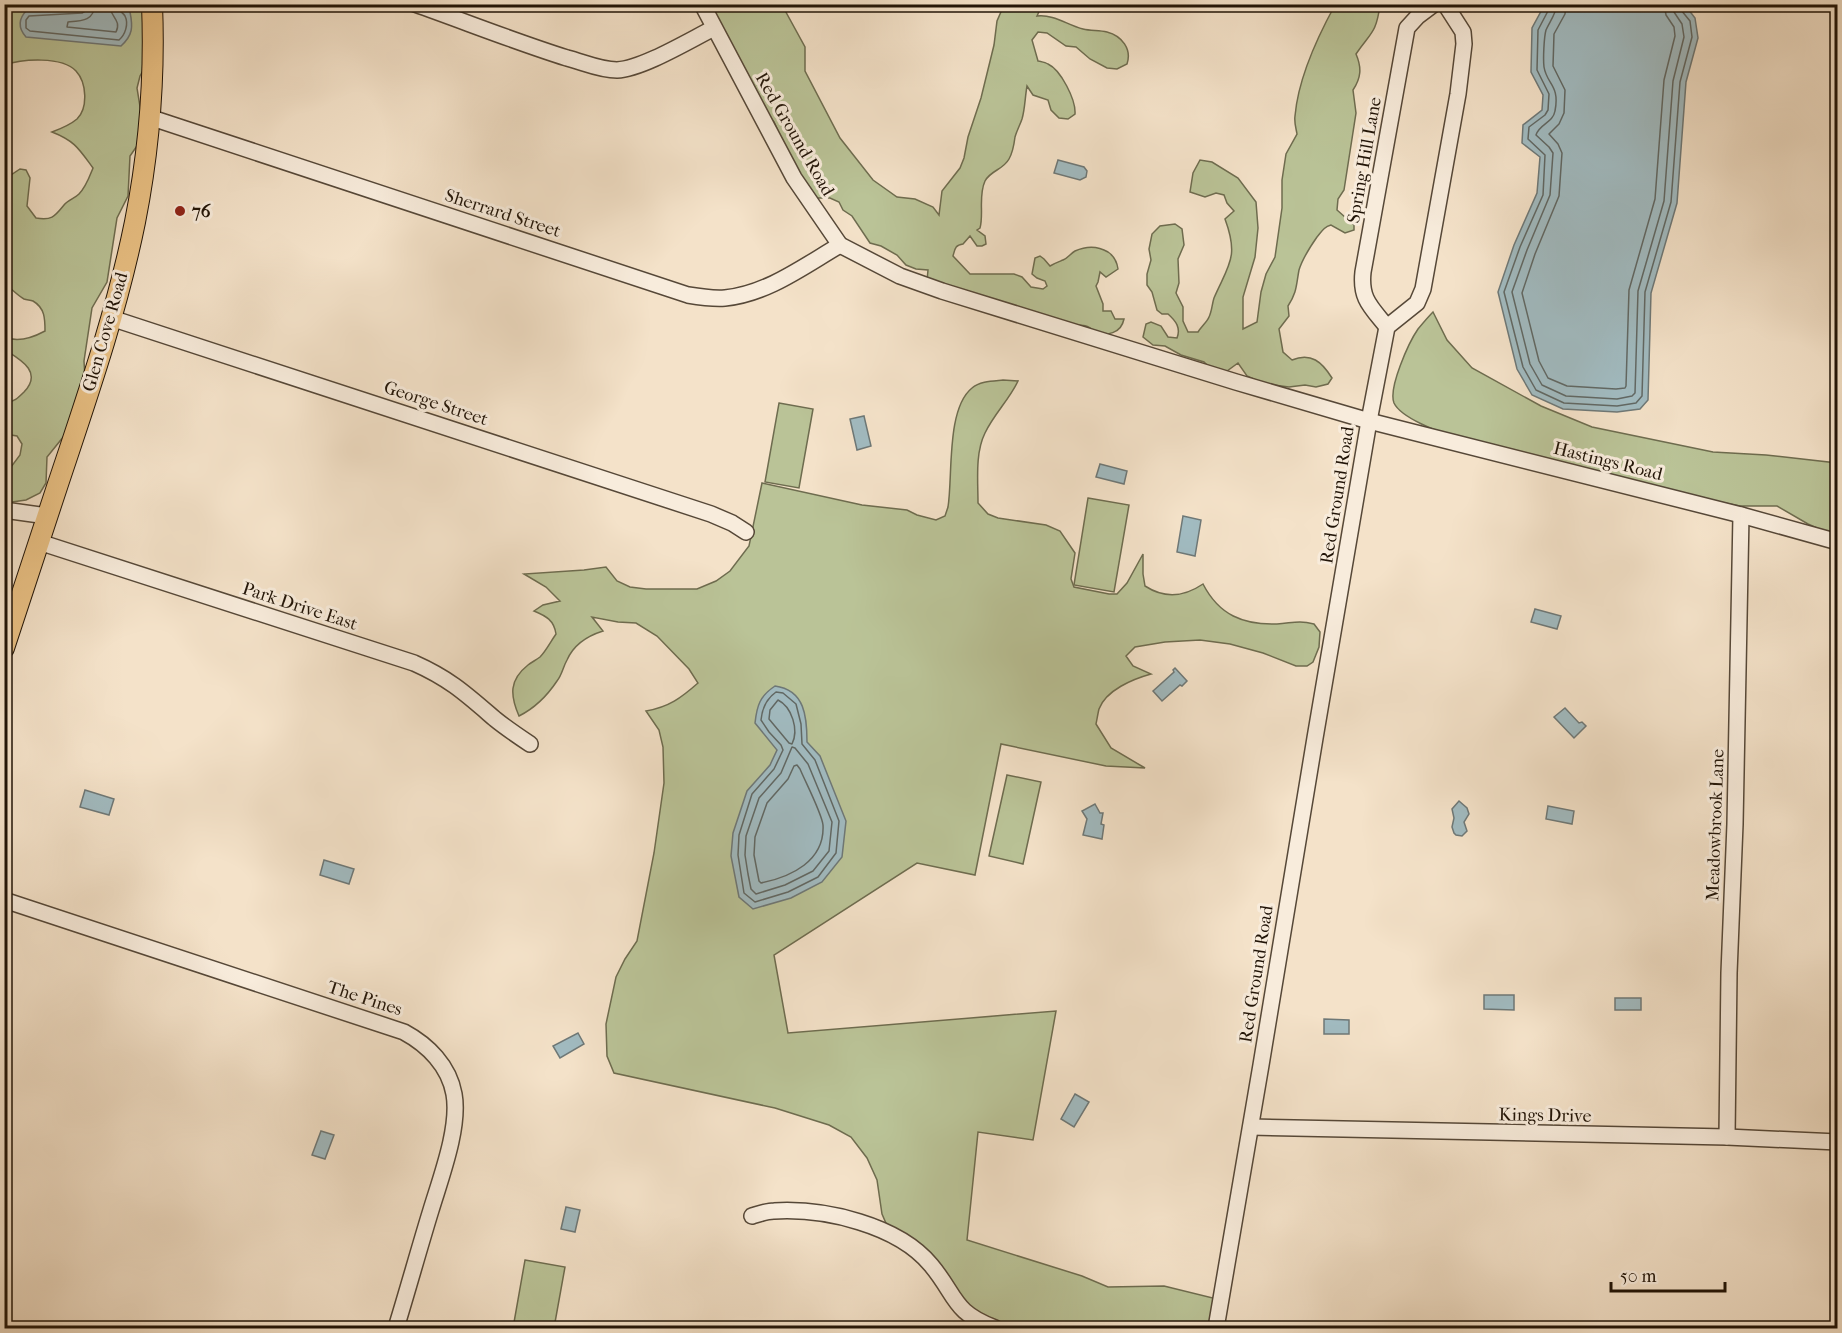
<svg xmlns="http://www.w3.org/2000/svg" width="1842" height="1333" font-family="'IM FELL French Canon',serif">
  <rect width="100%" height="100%" fill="#f4e2c9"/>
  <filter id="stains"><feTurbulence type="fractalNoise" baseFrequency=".00333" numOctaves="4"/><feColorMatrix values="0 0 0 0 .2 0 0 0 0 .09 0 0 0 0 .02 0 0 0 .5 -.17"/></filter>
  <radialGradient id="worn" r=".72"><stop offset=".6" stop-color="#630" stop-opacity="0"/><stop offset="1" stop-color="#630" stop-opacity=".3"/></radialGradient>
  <g fill="#bac397" stroke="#6e6c4f" stroke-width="1.5">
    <path d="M5,5H152L144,69L140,76L137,88L143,125L139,143L130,156L128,196L117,218L107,282L92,308L84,361L85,379L64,436L47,457L46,483L40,493L26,500L12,502L5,501V475L20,455L22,444L17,436L5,434V403C14,402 18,398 24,392C43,372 21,360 5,350V337C18,343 32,338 45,331C45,319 45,308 33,301C30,300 27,300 24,299C17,295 11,288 5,284V184L8,177L20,169L26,170L30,178L27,206L36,218C52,221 55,216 64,205C68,200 75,198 79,194C86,187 89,178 93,168C79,149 75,141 52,132C60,129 70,125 77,119C88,108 87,83 76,71C62,56 22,59 5,65Z"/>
    <path d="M707,5H782L805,47V71L840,138L873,180L897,197L915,199L933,207L939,215L942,191L960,168L964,158L968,137L981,98L994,45L997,21L1004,5H1042L1037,16C1054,14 1067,25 1083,29C1091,31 1099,30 1107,32C1122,36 1132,49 1127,64L1117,69L1107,68L1090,59L1076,47L1066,46L1047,33L1038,32L1032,40L1038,61C1039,61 1047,63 1048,64C1061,70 1076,100 1075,114L1068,119L1059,118L1051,110L1048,100L1033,95L1027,86C1025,97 1025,109 1022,119C1020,125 1017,130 1015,137C1014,145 1013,152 1009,159C1003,170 991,170 985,181C978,196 984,214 980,228L977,230L985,236L986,244L982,246H977L970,236L963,244C955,245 955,249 953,256L970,274H1014L1022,277L1031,287L1043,289L1047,286L1045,281L1037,278L1032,274L1035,258L1040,256L1044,259L1050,266C1055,263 1058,262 1063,260C1068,258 1071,253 1075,251C1086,246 1098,246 1108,252C1114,256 1117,262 1118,269L1106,277L1100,272L1098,282L1096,286L1103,304V311H1111L1115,319H1124C1121,334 1107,336 1094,332C1089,324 1080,325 1071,325L927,281L928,270L916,269L906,265L897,255L881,246L870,243L852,216L843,210L839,202L830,198H813L783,142L774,122L758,104Z"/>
    <path d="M1335,5H1380C1376,34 1371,32 1356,54C1362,68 1361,78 1353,90L1356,113L1344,190L1338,199L1337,210L1354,225V230L1345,233L1331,225C1324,227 1322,231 1317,237C1310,247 1303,257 1299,270C1296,286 1297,292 1288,306L1289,316L1279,329L1283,352L1292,360C1311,352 1322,362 1332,378L1328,384L1316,387L1305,385L1289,387L1265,384L1247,376L1238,363L1227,371L1212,370L1204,362L1181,355L1165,346L1153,345L1143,337L1146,324L1151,322L1161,326L1168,337L1177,338C1181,328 1176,321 1168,314H1162L1157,310L1152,292L1147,285V274L1151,260L1149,249L1152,234L1160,226L1175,224L1182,229L1184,245L1178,259L1179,283L1176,293L1183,307V321L1188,332H1198C1201,327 1207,322 1209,317C1212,311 1212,304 1214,298C1229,264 1239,257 1225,219L1234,211L1227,203L1224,195L1216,193L1205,197L1190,192L1193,173L1200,160L1212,162L1238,178L1256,202L1258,228L1255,257L1243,297V329L1257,322L1261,292L1266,274L1275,257L1282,208V180L1286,154L1297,134C1296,128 1294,122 1295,116C1298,80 1318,36 1335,5Z"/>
    <path d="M1433,312L1447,340L1472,368L1541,406L1592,427L1713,452L1766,455L1837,463V537L1808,524L1777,506H1740L1710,500L1454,437C1439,432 1401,418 1394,403C1388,388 1409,342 1418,329C1423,323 1428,317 1433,312Z"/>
    <path d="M1003,380L1018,381C1009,400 994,414 985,433C975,453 978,481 978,503L988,514L998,518L1046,525L1060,531L1075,553L1071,579L1074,587L1109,594H1117L1127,583L1143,554V574L1145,586C1165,599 1184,597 1203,584C1219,615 1243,625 1277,624C1293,623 1298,620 1314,624L1320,632L1319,647L1313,662L1307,666H1296L1263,653L1230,644L1200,640L1165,642L1135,647L1126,656L1133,666L1151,674C1133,679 1106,690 1099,709C1098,713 1097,719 1096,724L1111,748L1145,768L1106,766L1001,744L975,875L917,863L774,955L788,1033L1056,1011L1033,1140L978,1132L967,1240L1082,1276L1108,1287L1164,1286L1221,1300L1215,1328H995L948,1291L892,1237L882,1214L877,1180L867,1158L851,1137L829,1125L775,1108L614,1073L607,1056L606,1024L616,977L625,959L637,941L654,853L664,783L663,747L659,730L646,711C669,707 681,698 698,683L689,669L657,636L636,623L618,622L592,617L603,631C587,636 574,644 567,660C563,667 562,675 557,681C547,696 535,708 519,716C510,695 509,680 528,665C532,662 536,660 540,657C546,651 551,641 556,634C554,620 546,616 534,611L543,605L560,601L546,587L524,574L584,570L606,567L617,581L630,587L646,589H697L716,581L730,571L749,546L762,483L862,505L907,510L917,515L936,520L945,516L948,507C953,476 946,409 972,388C980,381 993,381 1003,380Z"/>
    <path d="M779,403L813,409L799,488L765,482Z"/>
    <path d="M1088,498L1129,505L1114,592L1074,585Z"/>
    <path d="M1007,775L1041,782L1023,864L989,856Z"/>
    <path d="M525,1260L565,1267L554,1328H513Z"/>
  </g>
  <g fill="#a1bbc1" stroke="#6e7877" stroke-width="1.5">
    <path d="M1545,4L1685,5L1695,18L1698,38L1686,82L1677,203L1651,293L1648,400L1640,409L1617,412L1563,409L1532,395L1517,369L1498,292L1514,245L1537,193L1540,157L1522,143L1523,125L1542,110L1543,95L1531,72L1532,28Z"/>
    <path d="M120,5L130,12C133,27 133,35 121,46L26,37C18,28 18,19 27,10Z"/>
    <path d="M1058,160L1084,167L1087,171L1086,177L1080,180L1054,173Z"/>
    <path d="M864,416L871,446L857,450L850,419Z"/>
    <path d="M1100,464L1127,471L1124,484L1096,477Z"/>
    <path d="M1183,516L1201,520L1195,556L1177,552Z"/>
    <path d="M1535,609L1561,616L1557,629L1531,622Z"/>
    <path d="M1175,668L1187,681L1182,686L1180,685L1162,701L1153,691L1174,672L1173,670Z"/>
    <path d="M775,686C805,690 807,717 807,742L820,756L846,821L842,857L822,882L791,898L753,909L739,897L731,856L733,833L747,791L770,765L777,750L755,723C757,705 760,696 775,686Z"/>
    <path d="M1565,708L1579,723L1582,722L1586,726L1574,738L1554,717Z"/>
    <path d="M85,790L114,799L109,815L80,807Z"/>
    <path d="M1459,801L1467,808L1469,814L1464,822L1467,831L1462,836L1456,835L1454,833L1452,827L1454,818L1452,809Z"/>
    <path d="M1095,804L1100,813H1103L1101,824L1104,825L1102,839L1083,835L1087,819L1082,811Z"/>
    <path d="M1548,806L1574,811L1572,824L1546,819Z"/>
    <path d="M324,860L354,869L349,884L320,875Z"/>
    <path d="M1484,995H1514V1010L1484,1009Z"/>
    <rect x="1615" y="998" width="26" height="12"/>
    <path d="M1324,1019L1349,1020V1034H1324Z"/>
    <path d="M578,1033L584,1044L560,1058L553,1046Z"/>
    <path d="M1075,1094L1089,1102L1074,1127L1061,1119Z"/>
    <path d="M321,1131L334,1135L325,1159L312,1155Z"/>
    <path d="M566,1207L580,1210L575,1232L561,1229Z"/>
  </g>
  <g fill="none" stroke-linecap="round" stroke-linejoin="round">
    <g stroke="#616864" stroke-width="1.5">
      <path d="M88,4L87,10L82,13L29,16L26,20V28L30,31L119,40C125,35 129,24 125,16C122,11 118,12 117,4"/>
      <path d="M95,4C94,21 82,21 68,22L67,27L116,32C122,20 110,17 109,4"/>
      <path d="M1549,4V9L1538,30L1537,70L1549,94L1548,110L1545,115L1529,127L1528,139L1545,155L1543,195L1520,247L1504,292L1523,367L1536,390L1564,403L1617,406L1636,403L1642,396L1645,292L1671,202L1680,82L1692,37L1690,21L1681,10V4"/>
      <path d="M1557,4C1556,14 1550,21 1546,30C1544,37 1543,59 1544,67C1547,85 1560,85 1555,111C1553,123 1539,124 1536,135L1549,147L1553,153L1550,195L1527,250L1512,292L1530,364L1542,385L1566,396L1617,399L1632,396L1635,393L1638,291L1664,201L1673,81L1684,37L1682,24L1674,12L1673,4"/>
      <path d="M1566,4L1565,14L1554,34L1553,66L1565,90L1564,113L1559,124L1549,134L1558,144L1562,153L1559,196L1535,254L1522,293L1539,361L1548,378L1567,386L1616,389L1625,388L1626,386L1629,290L1655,199L1664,80L1675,36L1674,27L1666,15L1664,4"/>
      <path d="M776,692L783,693L796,704L801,724L802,744L815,760L839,821L836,853L818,877L788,892L755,902L744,893L738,855L739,835L752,794L774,769L783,750L781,745L769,732L761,720C762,709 766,699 776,692Z"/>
      <path d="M778,700C792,707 799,730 792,744L789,743L769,719L770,710Z"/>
      <path d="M792,747L795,748L808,764L832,822L829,851L813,871L785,885L756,894L751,889L748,874L745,855L746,836L759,798L781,773Z"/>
      <path d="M797,765L800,769C805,781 822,814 823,825C825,861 791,877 761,883L759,881L754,855L755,837L767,803L788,779L794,766Z"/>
    </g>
    <g stroke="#564838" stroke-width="18">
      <g id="minor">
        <path d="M415,4C466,22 516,42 567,58C583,62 600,70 617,70C642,69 690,40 714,28"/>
        <path d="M702,4L794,178L840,245L900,276L942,291L1236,382L1369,421L1741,515L1838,542"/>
        <path d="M149,117L688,295C700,297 712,299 725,298C767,294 804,266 840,245"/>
        <path d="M111,318L711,514L732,523L746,532"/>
        <path d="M1387,327C1371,307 1360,299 1363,272L1407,28L1418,16L1434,4"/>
        <path d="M4,510L47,516"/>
        <path d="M39,542L414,663C450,679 466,694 495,719C506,728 518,736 530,744"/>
        <path d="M4,900L404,1032C428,1045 449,1066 454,1094C460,1127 441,1177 431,1210C419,1249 408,1289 396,1328"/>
        <path d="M1251,1127L1727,1137L1838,1142"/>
        <path d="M1727,1137L1729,973L1735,824L1741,515"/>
        <path d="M752,1216C759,1214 767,1211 774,1211C825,1208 898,1225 931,1265C957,1296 952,1312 995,1328"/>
        <path d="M1216,1328L1261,1065L1315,738L1369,421L1387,327L1417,303L1423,289L1458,94L1464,44L1463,32L1445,4"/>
      </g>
    </g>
    <g stroke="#211407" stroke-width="22">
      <path id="major" d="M4,648C22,593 40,538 58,484C87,397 117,311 135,222C149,151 155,77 152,4"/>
    </g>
    <use href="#minor" stroke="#f8ecdc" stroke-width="15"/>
    <use href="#major" stroke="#eac184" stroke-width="20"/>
  </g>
  <circle fill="#8f2418" stroke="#f8ecdc" stroke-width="2" cx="180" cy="211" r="6"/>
  <g text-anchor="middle" stroke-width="6" stroke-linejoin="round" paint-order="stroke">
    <g font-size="18" fill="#211407" stroke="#f8ecdc">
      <text transform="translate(795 134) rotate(60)" y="6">Red Ground Road</text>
      <text transform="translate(1364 160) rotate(-80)" y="6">Spring Hill Lane</text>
      <text transform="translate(503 213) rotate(18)" y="6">Sherrard Street</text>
      <text transform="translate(105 332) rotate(-74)" y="6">Glen Cove Road</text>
      <text transform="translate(436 403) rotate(18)" y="6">George Street</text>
      <text transform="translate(1608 461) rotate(14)" y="6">Hastings Road</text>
      <text transform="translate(1337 495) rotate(-81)" y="6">Red Ground Road</text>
      <text transform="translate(300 606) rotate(18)" y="6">Park Drive East</text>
      <text transform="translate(1715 825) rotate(-88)" y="6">Meadowbrook Lane</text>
      <text transform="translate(1256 974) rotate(-81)" y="6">Red Ground Road</text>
      <text transform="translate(365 998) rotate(18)" y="6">The Pines</text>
      <text transform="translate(1545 1115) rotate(1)" y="6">Kings Drive</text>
    </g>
    <g font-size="18" font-weight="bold" fill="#211407" stroke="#f8ecdc" text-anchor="start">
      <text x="192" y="217">76</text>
    </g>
  </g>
  <rect width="1842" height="1333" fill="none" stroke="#f4e2c9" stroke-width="24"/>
  <rect x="6" y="6" width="1830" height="1321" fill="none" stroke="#211407" stroke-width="3"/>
  <rect x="12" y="12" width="1818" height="1309" fill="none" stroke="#211407" stroke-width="1.5"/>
  <path d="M1611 1282v9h114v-9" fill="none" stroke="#211407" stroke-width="3"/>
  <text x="1620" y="1282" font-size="18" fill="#211407" stroke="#f8ecdc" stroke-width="4.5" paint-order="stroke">50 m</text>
  <rect width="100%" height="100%" filter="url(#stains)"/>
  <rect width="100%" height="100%" fill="url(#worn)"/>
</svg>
